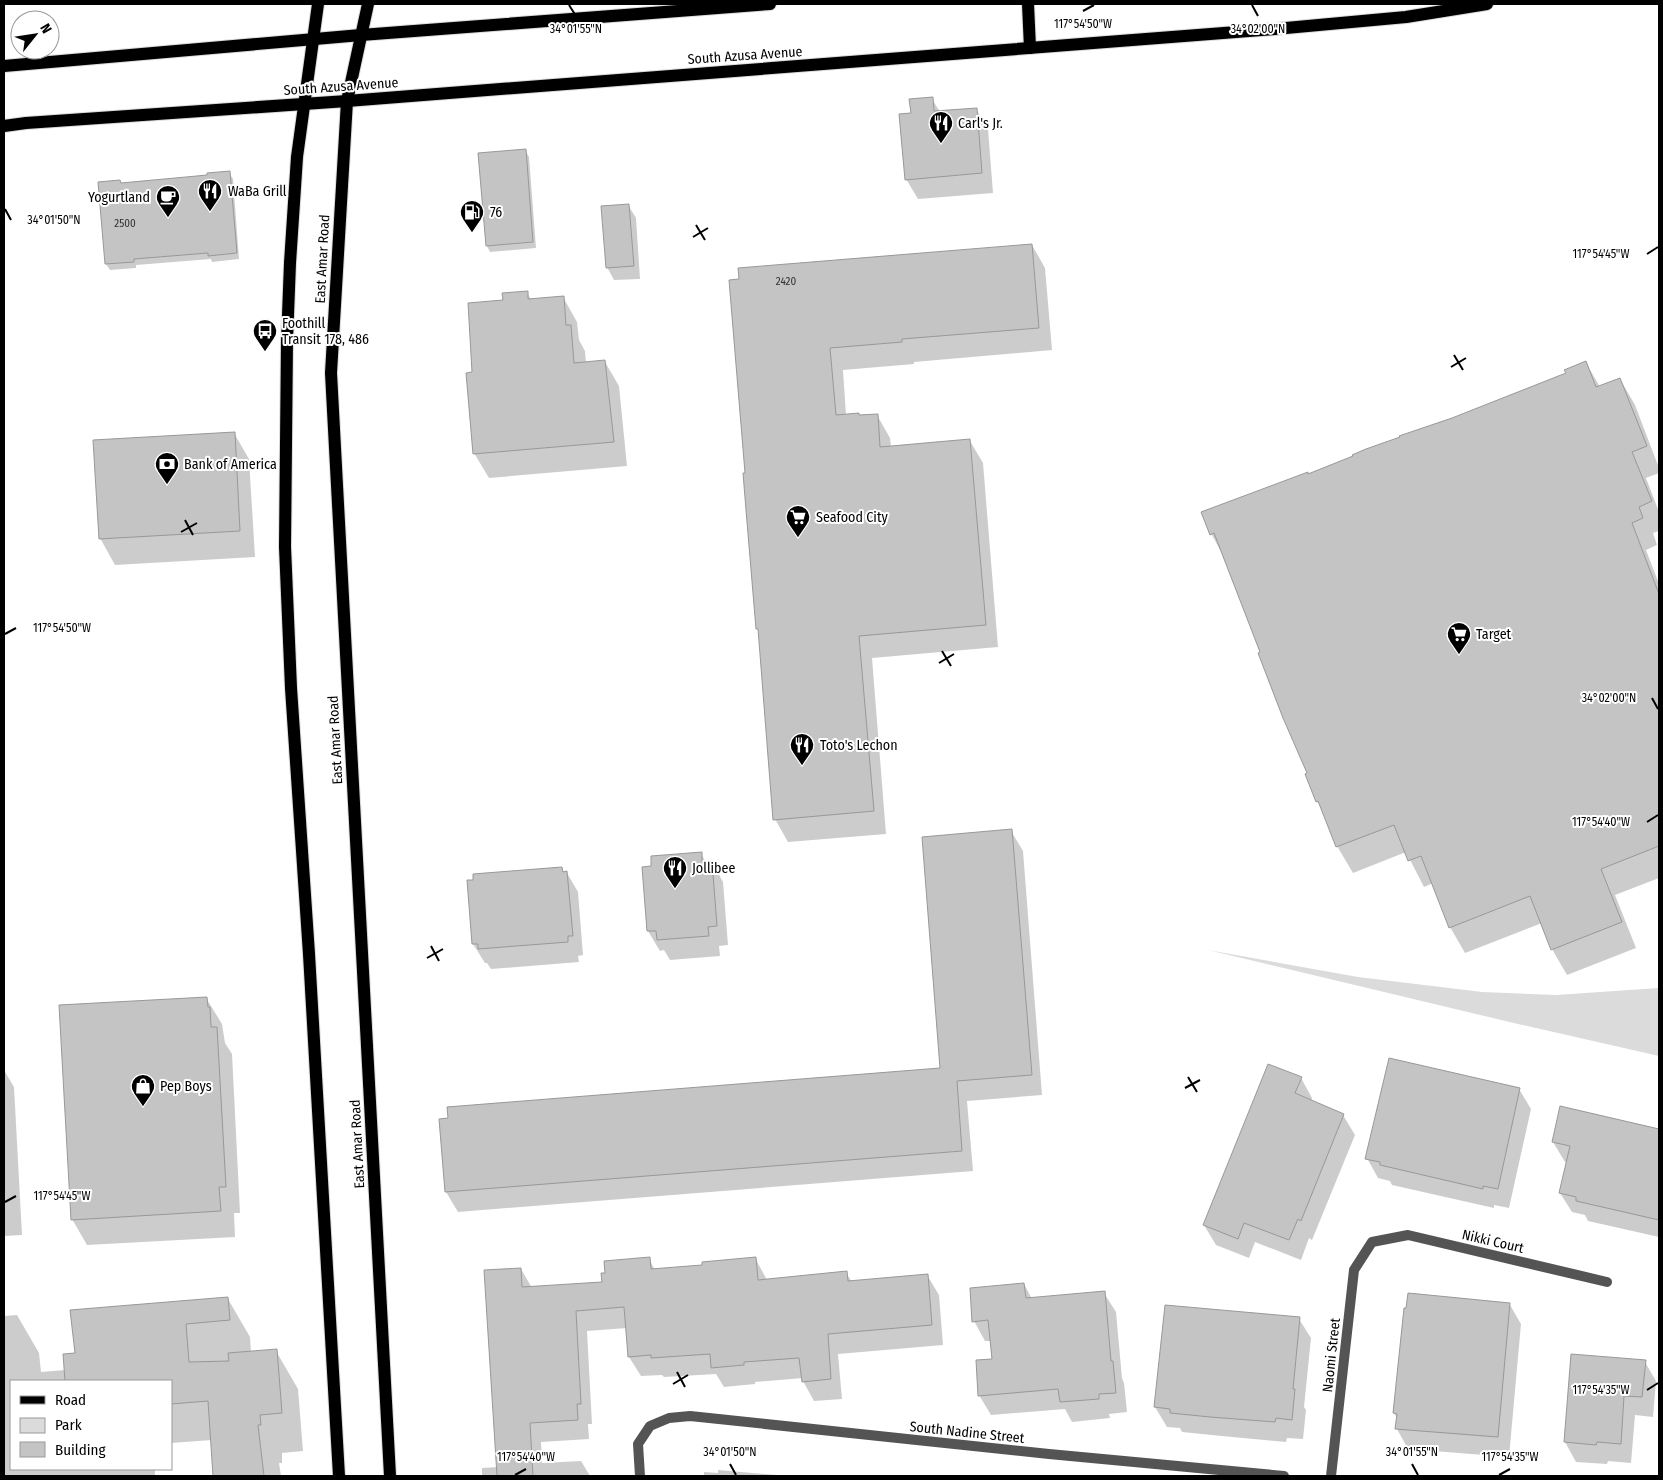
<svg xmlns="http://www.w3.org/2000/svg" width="1663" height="1480" font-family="'Fira Sans Condensed',sans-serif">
  <rect width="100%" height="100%" fill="#fff"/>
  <path fill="#dbdbdb" d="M1208,950L1358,977L1482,992L1556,995L1659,988V1056L1518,1024Z"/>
  <g fill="#0003">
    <path d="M932,99L940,112L976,109L988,129L993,193L918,199L906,179L912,114Z"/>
    <path d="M525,150L529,157L536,248L490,252L487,246Z"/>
    <path d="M229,173L233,179L239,259L212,262L211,259L136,265V268L110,270L106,264L121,184L187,179Z"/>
    <path d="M628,205L636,218L640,279L614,280L607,267Z"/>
    <path d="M1032,245L1045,268L1052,350L914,362V364L843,370L846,415L858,414L860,417L877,415L890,438L891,447L970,441L983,463L998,647L872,658L886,834L788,842L775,819L730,281Z"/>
    <path d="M527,292L531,300L563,297L577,322L579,340L585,351L586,363L605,362L619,386L627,466L489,478L474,453V373L504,302Z"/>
    <path d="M1586,363L1600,387L1620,379L1635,405L1659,468V473L1646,478L1659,512V531L1653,533L1657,545L1646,550L1659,584V878L1615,895L1636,948L1567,975L1552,949L1542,923L1465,953L1450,927L1433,883L1424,887L1406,852L1353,873L1337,846L1325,814L1317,801L1308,773L1225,559L1212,535L1203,513L1308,475L1568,374Z"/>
    <path d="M234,433L249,459L255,557L115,565L100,538Z"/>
    <path d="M1011,831L1023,851L1042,1095L967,1101L973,1171L458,1212L446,1192L441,1120L942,1069Z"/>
    <path d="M701,853L706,863L712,862L723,882L728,945L719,946L720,956L670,960L664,950L660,951L648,931L652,868Z"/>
    <path d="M562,868L564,873H567L578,892L583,955L578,956L579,962L491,969L487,963H485L473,944Z"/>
    <path d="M206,998L222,1024L225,1043L232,1054L240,1213H234L235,1237L87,1245L72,1219Z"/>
    <path d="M4,1070L14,1087L22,1235L4,1236Z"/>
    <path d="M1301,1078L1312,1098L1311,1101L1343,1115L1355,1135L1312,1240L1309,1238L1301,1260L1255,1242L1249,1258L1216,1245L1204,1225Z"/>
    <path d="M1519,1089L1531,1109L1509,1208L1494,1205V1208L1392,1185L1390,1181L1378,1178L1367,1158Z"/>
    <path d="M1561,1107L1659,1129V1237L1588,1221L1585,1215L1572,1212L1560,1193L1567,1162H1565L1553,1142Z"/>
    <path d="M755,1258L767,1280L846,1273L852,1282L927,1275L939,1295L943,1345L838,1354L842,1399L814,1401L803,1381V1378L755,1382V1384L724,1387L716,1374L664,1377L662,1375L641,1376L629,1357L627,1328L587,1331L592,1424H588L589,1439L541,1442L542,1463L581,1461L590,1476H482V1468L498,1467L521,1269L532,1288L603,1284L649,1259L655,1270L704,1266Z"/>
    <path d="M1024,1284L1032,1299L1104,1293L1116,1312L1122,1378L1124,1383L1127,1412L1109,1414L1110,1418L1072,1422L1065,1409L991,1415L979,1395L993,1360L991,1341H985L974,1321Z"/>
    <path d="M228,1299L250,1337L251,1352L276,1351L298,1389L303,1451L282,1453V1463H279L281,1476H214L212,1440L171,1443V1381H11V1469H155V1476H4V1316L17,1315L39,1353L41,1372L65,1370L76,1354Z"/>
    <path d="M1510,1305L1521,1324L1509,1457L1408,1449L1397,1429L1398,1419L1394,1413Z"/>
    <path d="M1299,1319L1311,1338L1304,1407L1306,1410L1303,1439L1287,1438L1286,1442L1222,1436L1182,1432L1180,1428L1167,1427L1155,1407Z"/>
    <path d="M1645,1362L1656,1381L1653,1417L1635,1415L1631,1463L1608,1461L1607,1464L1576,1462L1565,1442Z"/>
    <path d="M718,1470L788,1476H704V1472L718,1473Z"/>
  </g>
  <g fill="#c4c4c4" stroke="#989898">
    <path d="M933,97L934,111L977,108L982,173L905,180L899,114L911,113L909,99Z"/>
    <path d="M526,149L533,242L486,246L478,153Z"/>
    <path d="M230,171L237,253L208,256V253L134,259V262L105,264L98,182L120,180L121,183L186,177L207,175V173Z"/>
    <path d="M629,204L634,266L606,268L601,206Z"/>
    <path d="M1032,244L1039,328L902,339V342L830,348L836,415L859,413V415L878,414L880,447L970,439L986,625L859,636L874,811L773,820L758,629H756L746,510L743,473H745L729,280L739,279L738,268Z"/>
    <path d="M528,291V299L564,296L566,325H571L574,363L605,360L614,442L473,454L466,373L472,372L468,303L503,300L502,293Z"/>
    <path d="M1586,361L1596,387L1620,378L1647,446L1632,452L1652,501L1639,507L1643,518L1632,523L1659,594V846L1601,869L1622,922L1551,950L1530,896L1449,928L1421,856L1408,861L1394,825L1336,847L1318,801L1316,802L1305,774L1307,773L1283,718L1258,653L1260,652L1214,533L1210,535L1201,512L1308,472V474L1353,456L1352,455L1366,449L1400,437L1399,436L1452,418L1566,373L1564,370Z"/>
    <path d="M235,432L240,531L99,539L93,440Z"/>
    <path d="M1012,829L1032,1075L957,1081L962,1151L445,1192L439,1119L448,1118L447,1107L940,1068L922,837Z"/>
    <path d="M702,852V862L712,861L717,926L708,927L709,936L657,940L656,931H647L642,867L651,866V856Z"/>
    <path d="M562,867L563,872L567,871L573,936H568V942L478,949V944H472L467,880H473V874Z"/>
    <path d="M207,997L208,1007H210L211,1027H217L226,1187H219L221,1211L71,1220L59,1005Z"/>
    <path d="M1389,1058L1520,1088L1498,1189L1483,1186V1189L1380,1165V1162L1365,1159Z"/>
    <path d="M1268,1064L1302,1077L1295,1093L1344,1114L1301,1221L1298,1219L1289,1240L1244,1223L1238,1239L1203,1225Z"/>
    <path d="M1560,1106L1659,1129V1220L1576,1201V1197L1559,1193L1570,1146L1552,1142Z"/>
    <path d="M650,1257L651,1269L702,1265V1262L756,1257L758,1280L847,1271L848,1281L928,1274L932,1325L828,1334L831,1379L802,1382L799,1358L744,1362V1365L711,1368L710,1354L651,1358V1355L628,1357L624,1307L576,1311L581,1404H577L578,1420L530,1423L533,1476H497L484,1270L521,1268L522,1287L602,1282L601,1273H605L604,1261Z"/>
    <path d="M1024,1283L1026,1298L1105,1291L1111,1361H1113L1116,1393L1099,1394V1399L1060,1402L1058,1389L978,1396L976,1360L992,1359L988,1320L972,1322L970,1288Z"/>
    <path d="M1408,1293L1510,1303L1498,1437L1395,1429L1397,1414L1393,1413L1404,1308H1406Z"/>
    <path d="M228,1297L230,1320L186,1324L189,1362L229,1361L228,1353L277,1349L282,1413L260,1415L261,1425H258L264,1476H213L208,1401L171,1404V1381H65L63,1354L75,1353L70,1310Z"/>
    <path d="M1165,1305L1300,1317L1293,1389H1295L1292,1420L1276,1418L1275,1422L1210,1417L1170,1413V1409L1154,1407Z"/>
    <path d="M1571,1354L1646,1360L1642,1397L1624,1396L1621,1444L1597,1442L1596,1445L1564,1442Z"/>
  </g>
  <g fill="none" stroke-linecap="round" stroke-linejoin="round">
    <g stroke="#dbdbdb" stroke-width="14">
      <g id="primary">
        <path d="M318,4L297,157L290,263L287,341L285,547L291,688L309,954L339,1476"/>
        <path d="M368,4L347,101L331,373L390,1476"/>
        <path d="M1028,4L1030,48"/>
        <path d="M4,66L361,35L770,4"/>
        <path d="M4,126L26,123L347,101L1275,29L1406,17L1487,4"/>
      </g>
    </g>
    <g stroke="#545454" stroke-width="10">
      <path d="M640,1476L638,1444L650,1426L669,1418L690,1416L1049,1454L1284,1476"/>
      <path d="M1331,1476L1354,1270L1372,1242L1408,1235L1607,1282"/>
    </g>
    <use href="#primary" stroke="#000" stroke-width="12"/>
  </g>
  <path fill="none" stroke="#000" stroke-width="2" d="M569,5L576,16M1252,5L1258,16M1083,11L1094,5M5,209L11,220M696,225L705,240M693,237L708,228M1647,254L1658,247M1454,355L1463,370M1451,367L1466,358M185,520L193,535M181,532L197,523M5,634L16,628M942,651L951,666M939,663L954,654M1652,698L1658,709M1647,822L1658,815M431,946L439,961M427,958L443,949M1188,1077L1197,1092M1185,1088L1200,1080M5,1202L16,1196M677,1372L685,1387M673,1384L688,1375M1647,1390L1658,1383M730,1464L736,1475M1412,1464L1418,1475M515,1475L526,1469M1499,1475L1510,1469"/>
  <defs>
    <g id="restaurant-pin" transform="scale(1.25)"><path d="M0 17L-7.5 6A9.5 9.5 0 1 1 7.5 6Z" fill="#000" stroke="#fff"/><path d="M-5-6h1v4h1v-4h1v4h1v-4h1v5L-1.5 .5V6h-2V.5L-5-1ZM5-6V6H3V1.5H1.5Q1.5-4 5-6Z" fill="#fff"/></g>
    <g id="cafe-pin" transform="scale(1.25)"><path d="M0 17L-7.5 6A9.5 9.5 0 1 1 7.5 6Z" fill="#000" stroke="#fff"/><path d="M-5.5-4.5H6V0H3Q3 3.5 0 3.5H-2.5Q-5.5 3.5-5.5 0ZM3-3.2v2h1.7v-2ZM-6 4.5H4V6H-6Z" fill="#fff"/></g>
    <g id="fuel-pin" transform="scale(1.25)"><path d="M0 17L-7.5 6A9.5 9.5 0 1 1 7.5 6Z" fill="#000" stroke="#fff"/><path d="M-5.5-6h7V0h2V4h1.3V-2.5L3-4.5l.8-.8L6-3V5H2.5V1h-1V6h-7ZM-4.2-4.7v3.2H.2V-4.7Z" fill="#fff"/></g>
    <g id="bus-pin" transform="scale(1.25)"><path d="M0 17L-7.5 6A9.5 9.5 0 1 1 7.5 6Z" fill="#000" stroke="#fff"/><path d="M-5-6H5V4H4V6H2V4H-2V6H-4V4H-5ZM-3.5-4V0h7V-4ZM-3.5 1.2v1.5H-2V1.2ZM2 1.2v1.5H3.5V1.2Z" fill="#fff"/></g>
    <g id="bank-pin" transform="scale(1.25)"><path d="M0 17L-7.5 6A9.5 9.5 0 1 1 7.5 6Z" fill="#000" stroke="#fff"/><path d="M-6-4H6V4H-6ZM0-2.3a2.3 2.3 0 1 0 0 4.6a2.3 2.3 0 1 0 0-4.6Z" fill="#fff"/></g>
    <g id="supermarket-pin" transform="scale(1.25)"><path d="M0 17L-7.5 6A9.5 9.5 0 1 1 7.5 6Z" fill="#000" stroke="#fff"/><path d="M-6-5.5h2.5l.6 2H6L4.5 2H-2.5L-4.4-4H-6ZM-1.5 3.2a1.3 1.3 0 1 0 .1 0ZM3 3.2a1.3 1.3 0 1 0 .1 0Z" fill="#fff"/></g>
    <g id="shop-pin" transform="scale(1.25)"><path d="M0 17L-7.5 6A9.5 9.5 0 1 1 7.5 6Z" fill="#000" stroke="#fff"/><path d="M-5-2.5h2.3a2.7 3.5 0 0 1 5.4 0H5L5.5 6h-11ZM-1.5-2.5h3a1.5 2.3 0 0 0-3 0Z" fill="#fff"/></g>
  </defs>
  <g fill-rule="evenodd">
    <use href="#restaurant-pin" x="941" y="123"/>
    <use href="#restaurant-pin" x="210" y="191"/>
    <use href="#cafe-pin" x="168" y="197"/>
    <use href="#fuel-pin" x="472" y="212"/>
    <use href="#bus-pin" x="265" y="331"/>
    <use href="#bank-pin" x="167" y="464"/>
    <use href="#supermarket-pin" x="798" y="517"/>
    <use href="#supermarket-pin" x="1459" y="634"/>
    <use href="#restaurant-pin" x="802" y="745"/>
    <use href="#restaurant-pin" x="675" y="868"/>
    <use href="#shop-pin" x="143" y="1086"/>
  </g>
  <g text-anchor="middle" stroke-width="4" stroke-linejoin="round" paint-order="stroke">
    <g font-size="11" fill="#313131">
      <text x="125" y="227">2500</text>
      <text x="786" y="285">2420</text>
    </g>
    <g font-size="14" fill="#000" stroke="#fff">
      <text transform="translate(745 55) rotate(-4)" y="5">South Azusa Avenue</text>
      <text transform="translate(341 86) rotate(-4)" y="5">South Azusa Avenue</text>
      <text transform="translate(322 259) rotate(-87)" y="5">East Amar Road</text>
      <text transform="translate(335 740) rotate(-93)" y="5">East Amar Road</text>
      <text transform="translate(357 1144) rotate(-93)" y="5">East Amar Road</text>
      <text transform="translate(1493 1241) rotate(13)" y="5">Nikki Court</text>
      <text transform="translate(1331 1355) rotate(-84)" y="5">Naomi Street</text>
      <text transform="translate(967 1432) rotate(6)" y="5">South Nadine Street</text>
    </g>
    <g font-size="14" fill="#000" stroke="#fff" text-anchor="start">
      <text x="958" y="128">Carl's Jr.</text>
      <text x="228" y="196">WaBa Grill</text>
      <text x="150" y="202" text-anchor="end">Yogurtland</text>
      <text x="490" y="217">76</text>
      <text x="282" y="328">Foothill<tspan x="282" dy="16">Transit 178, 486</tspan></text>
      <text x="184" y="469">Bank of America</text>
      <text x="816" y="522">Seafood City</text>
      <text x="1476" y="639">Target</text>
      <text x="820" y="750">Toto's Lechon</text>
      <text x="692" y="873">Jollibee</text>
      <text x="160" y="1091">Pep Boys</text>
    </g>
  </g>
  <g font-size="12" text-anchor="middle" fill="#000" stroke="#fff" stroke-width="4" stroke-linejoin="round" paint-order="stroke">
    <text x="1083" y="28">117°54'50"W</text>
    <text x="576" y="33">34°01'55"N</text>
    <text x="1258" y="33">34°02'00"N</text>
    <text x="54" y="224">34°01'50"N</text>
    <text x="1601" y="258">117°54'45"W</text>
    <text x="62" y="632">117°54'50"W</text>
    <text x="1609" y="702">34°02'00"N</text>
    <text x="1601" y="826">117°54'40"W</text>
    <text x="62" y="1200">117°54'45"W</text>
    <text x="1601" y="1394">117°54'35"W</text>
    <text x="730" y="1456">34°01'50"N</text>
    <text x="1412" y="1456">34°01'55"N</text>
    <text x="526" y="1461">117°54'40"W</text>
    <text x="1510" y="1461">117°54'35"W</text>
  </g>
  <rect width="1663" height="1480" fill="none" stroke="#000000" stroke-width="10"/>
  <rect x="10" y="1380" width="162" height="90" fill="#ffffff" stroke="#999999"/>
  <rect x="20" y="1396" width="25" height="8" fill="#000000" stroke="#999999"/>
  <text x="55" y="1405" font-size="15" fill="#000000">Road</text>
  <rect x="20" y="1418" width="25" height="15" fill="#dbdbdb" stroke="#999999"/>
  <text x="55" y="1430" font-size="15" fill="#000000">Park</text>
  <rect x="20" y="1442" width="25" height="15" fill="#c4c4c4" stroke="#999999"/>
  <text x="55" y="1455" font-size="15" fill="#000000">Building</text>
  <g transform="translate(35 35) rotate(60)"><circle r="24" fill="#ffffff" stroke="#999999"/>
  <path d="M0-4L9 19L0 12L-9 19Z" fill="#000000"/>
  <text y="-8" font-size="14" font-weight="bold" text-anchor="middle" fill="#000000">N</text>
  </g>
</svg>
